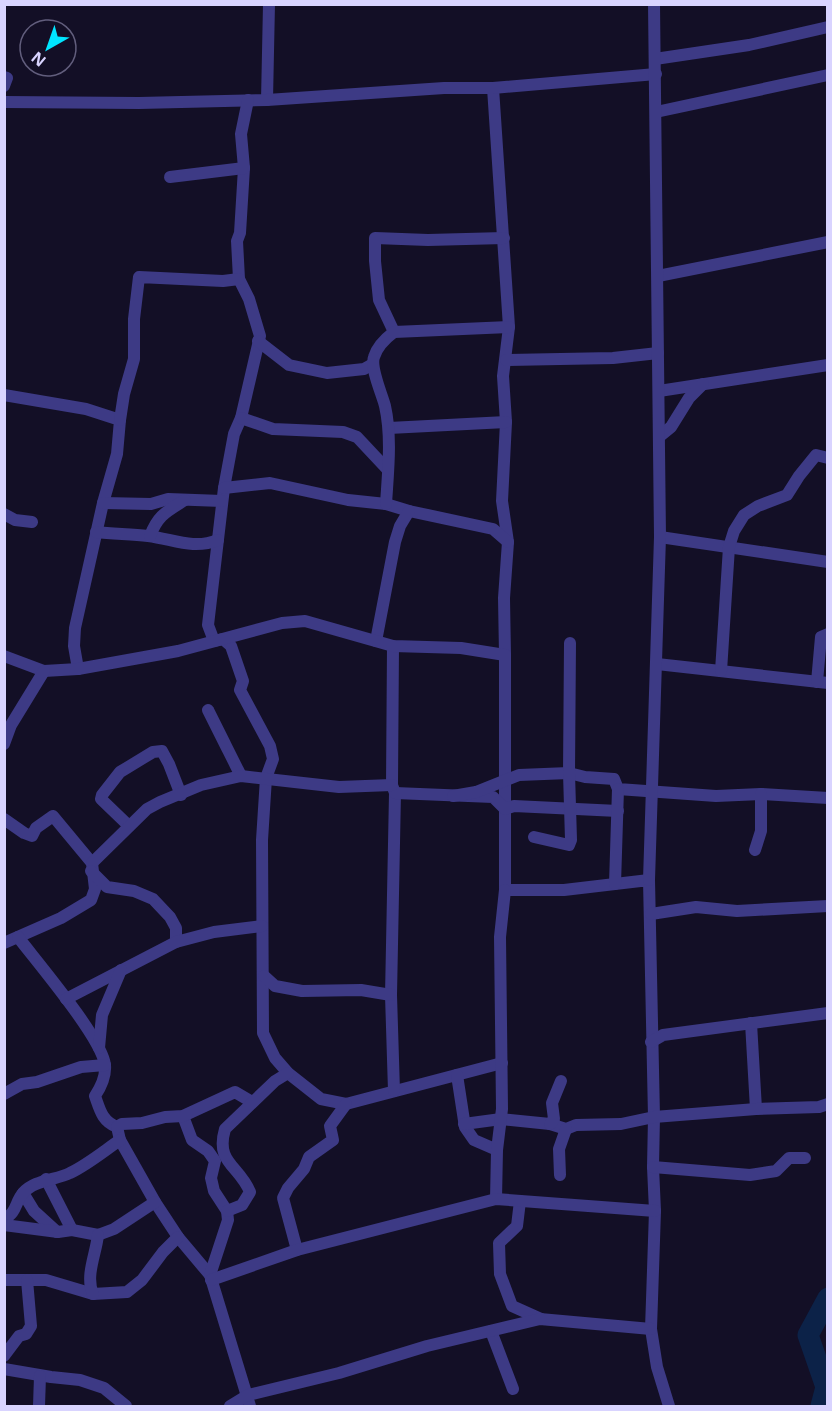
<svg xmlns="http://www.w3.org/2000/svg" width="832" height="1411" font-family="'Noto Sans',sans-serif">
  <rect width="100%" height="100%" fill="#130f26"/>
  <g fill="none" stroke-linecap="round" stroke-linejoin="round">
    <path stroke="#0c2248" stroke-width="21" d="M821,1406L826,1387L808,1335L828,1298"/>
    <g stroke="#3d3a85" stroke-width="12">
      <path d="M655,59L749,45L828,27"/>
      <path d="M4,77L7,78L4,86"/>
      <path d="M493,88L509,327L503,376L506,422L502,501L508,542L504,598L505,655"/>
      <path d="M267,100L269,4"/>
      <path d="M4,102L139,103L267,100L444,88H493L656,74"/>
      <path d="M656,112L828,75"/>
      <path d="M244,168L240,233L237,241L239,279L249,299L260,336L241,418L234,434L224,488L208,625L214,641L223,639L231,646L243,681L240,690L270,746L273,759L266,778L262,840L263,1033L275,1058L288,1073L321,1099L346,1104L502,1063"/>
      <path d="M170,177L244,168L241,134L248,100"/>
      <path d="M658,276L828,242"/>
      <path d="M394,332L379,300L375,261V238L428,240L504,238"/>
      <path d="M258,341L289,365L327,373L364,369L373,364"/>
      <path d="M506,360L613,358L658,353"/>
      <path d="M659,391L828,365"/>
      <path d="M4,395L86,409L120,420L117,454L103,503L75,628L74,646L78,669"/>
      <path d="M241,418L273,429L343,432L357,437L387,469"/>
      <path d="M120,420L124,394L134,359V319L139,277L223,281L239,279"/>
      <path d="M389,428L506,422"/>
      <path d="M660,436L671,427L689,398L703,384"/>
      <path d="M224,488L270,483L348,500L386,504L409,511L493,529L508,542"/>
      <path d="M103,503L151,504L168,499L222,501"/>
      <path d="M386,504C388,472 392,437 385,406C382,394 370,368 374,357C377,347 386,338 394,332L509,327"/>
      <path d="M4,514L15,520L32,522"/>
      <path d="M96,532C113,534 131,534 148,536C173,539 193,550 218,540"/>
      <path d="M150,536C158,515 166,512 185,500"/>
      <path d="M660,537L828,562"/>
      <path d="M376,641L395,542L400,526L409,511"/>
      <path d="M393,646L392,785L395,793L391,995L394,1091"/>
      <path d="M4,656L44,671L78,669L178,651L282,623L305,621L393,646L461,648L505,655V890H564L649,880L654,1117L653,1167L655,1211L651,1329L657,1367L669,1406"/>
      <path d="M657,664L828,683"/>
      <path d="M721,671L729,547L734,531L744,515L758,506L787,495L799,476L816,455L828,458"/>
      <path d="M817,682L821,637L828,634"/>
      <path d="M208,710L241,776"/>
      <path d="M4,744L11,725L44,671"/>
      <path d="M395,793L493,797L505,809L514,806L618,811"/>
      <path d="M453,796L476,792L519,775L569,773L585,777L614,779L618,789L716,796L761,794L828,798"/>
      <path d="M4,819L24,833L32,836L36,828L53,816L92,863L95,889L91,900L61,918L4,943"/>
      <path d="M129,826L101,799L102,795L120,772L153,752L162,751L169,764L181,795"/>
      <path d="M534,837L569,845L571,840L569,773L570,643"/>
      <path d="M755,850L761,831V794"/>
      <path d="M92,863L147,809L160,802L201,785L241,776L339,787L392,785"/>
      <path d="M91,871L107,887L134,891L153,899L170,917L176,928V942"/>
      <path d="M649,880L660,537L654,4"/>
      <path d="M615,884L618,789"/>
      <path d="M651,914L696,907L737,911L828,906"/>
      <path d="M18,937C37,962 102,1038 105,1065C106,1076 101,1087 95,1096C100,1110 102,1121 117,1127L120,1140L155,1202L178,1237L210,1275L250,1406"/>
      <path d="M264,976L275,986L302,991L361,990L391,995"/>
      <path d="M66,999L176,942L214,932L262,926"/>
      <path d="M751,1023L756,1109"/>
      <path d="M651,1042L663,1035L828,1013"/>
      <path d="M99,1048L102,1015L121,970"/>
      <path d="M457,1075L465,1127L474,1140L497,1150"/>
      <path d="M4,1094L22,1084L37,1082L81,1067L105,1065"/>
      <path d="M183,1116L192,1140L208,1151L215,1161L211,1178L214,1191L227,1211L228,1220L210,1275"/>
      <path d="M464,1124L501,1119L550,1124L566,1129L576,1125L621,1124L654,1117L756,1109L819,1107L828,1104"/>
      <path d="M550,1124L554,1119L552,1103L561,1081"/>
      <path d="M117,1127L122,1124L142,1123L165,1117L183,1116L235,1092L252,1102"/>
      <path d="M653,1167L750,1175L776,1171L789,1158H805"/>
      <path d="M560,1175L559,1149L566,1129"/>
      <path d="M46,1179L72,1230"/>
      <path d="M23,1193L34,1211L57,1232"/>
      <path d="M496,1199L497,1150L502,1109L500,937L505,890"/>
      <path d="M520,1201L517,1226L499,1243L500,1274L512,1306L541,1319"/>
      <path d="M227,1211L242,1205L250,1192C239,1165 215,1163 225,1129L275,1081L288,1073"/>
      <path d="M4,1219C17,1213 15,1202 23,1193C34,1180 56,1180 70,1173C87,1165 104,1151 120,1140"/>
      <path d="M4,1225L58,1232L72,1230L98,1235L114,1229L155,1202"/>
      <path d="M297,1250L283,1198L288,1188L304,1169L309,1157L333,1140L330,1126L346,1104"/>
      <path d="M4,1280H46L93,1294L127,1292L142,1280L163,1252L178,1237"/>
      <path d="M211,1280L297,1250L496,1199L655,1211"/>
      <path d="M93,1294C85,1276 96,1254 98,1235"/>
      <path d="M491,1331L513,1389"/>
      <path d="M4,1356L19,1336L26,1334L31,1326L27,1280"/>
      <path d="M4,1369L51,1377L80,1380L104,1388L126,1406"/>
      <path d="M39,1406L40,1376"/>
      <path d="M230,1406L248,1395L339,1373L427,1346L540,1319L651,1329"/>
    </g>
  </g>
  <rect width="832" height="1411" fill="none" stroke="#d9d4ff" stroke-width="12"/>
  <g transform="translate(48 48) rotate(220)"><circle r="28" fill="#130f26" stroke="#625e7d" stroke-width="1.5"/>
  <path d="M0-4.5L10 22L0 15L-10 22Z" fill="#00e5ff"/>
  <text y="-9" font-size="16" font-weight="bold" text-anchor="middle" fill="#d9d4ff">N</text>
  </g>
</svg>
